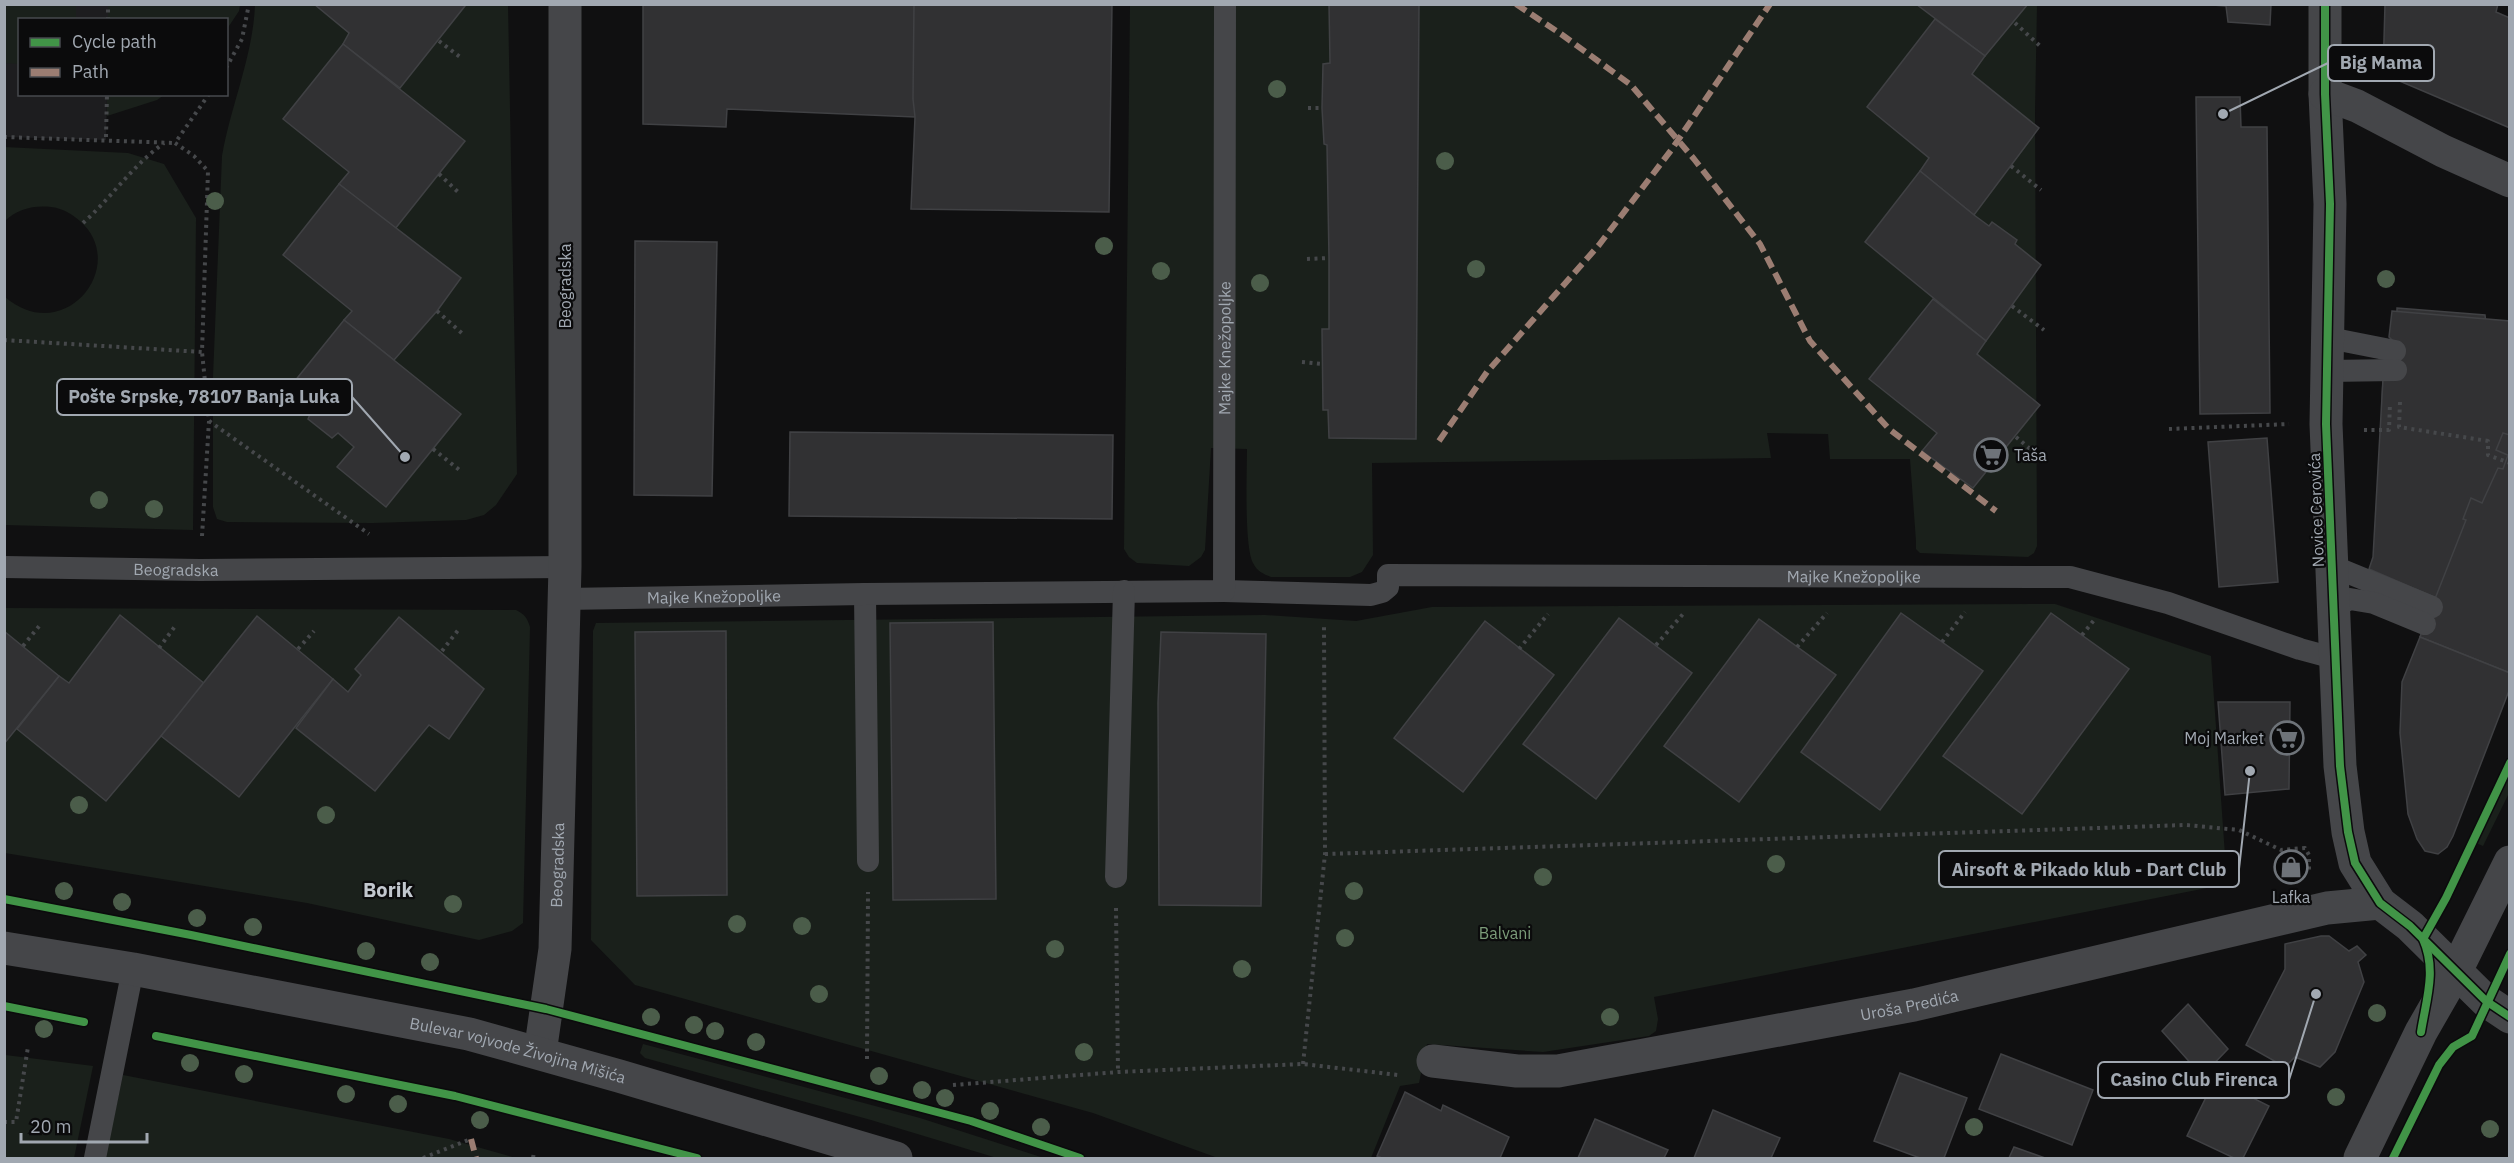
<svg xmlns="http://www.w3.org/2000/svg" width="2514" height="1163" font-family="'IBM Plex Sans',sans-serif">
  <rect width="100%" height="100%" fill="#101011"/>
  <path fill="#1d1d1f" d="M5,5H108V19L20,20V94L107,95L106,140L5,137Z"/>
  <g fill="#1a201b">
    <path d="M5,4L76,5V19L20,20L19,64L5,63Z"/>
    <path d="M108,5V4L240,5L239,11L227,29L226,20L108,19Z"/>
    <path d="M255,5H508L517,474L496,505L484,515L466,520L373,523L227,522L217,519L213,507V377L222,156C231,105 253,56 255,5Z"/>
    <path d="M1130,5H2037L2035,111L2037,546L2034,553L2028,557L1920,553L1916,549V541L1910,459H1830L1828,434L1767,433L1771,458L1372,463L1373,555L1362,572L1350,577H1271C1263,574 1257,571 1253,563C1244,545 1247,473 1247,449L1211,448L1205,550L1201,557L1189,566L1137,563L1129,557L1124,549Z"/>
    <path d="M107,95V94L164,95L157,100L107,116Z"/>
    <path d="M4,147L128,153L164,164L196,218L193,530L5,525V297C65,348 130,265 80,221C72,214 62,208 51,207C34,205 17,209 5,221Z"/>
    <path d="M2055,604L2211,656L2227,884L1654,997L1658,1019L1656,1031L1649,1036L1543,1052L1427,1044L1419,1083L1400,1086L1371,1158H1218L1093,1113L635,985L591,940L593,631L596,623L1265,615L1356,621L1432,607Z"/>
    <path d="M4,608L516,610C524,614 527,617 530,627L523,923L512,931L479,940L307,903L5,853Z"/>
    <path d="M2509,772V793L2483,846L2476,843Z"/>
    <path d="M643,1044L920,1118L1044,1158H997L871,1120L645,1058L640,1053Z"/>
    <path d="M5,1055L93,1066L74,1158H5Z"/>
    <path d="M123,1075L449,1139L516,1158H105Z"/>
  </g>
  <g fill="#313133" stroke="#404144" stroke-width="1.5">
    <path d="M314,4H463L465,6L400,88L343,44L349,33Z"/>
    <path d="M643,4H917L915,117L727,109L726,127L643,124Z"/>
    <path d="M914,4H1112L1109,212L911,209L915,117L913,99Z"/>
    <path d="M1329,4H1419L1416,439L1329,438L1328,410H1323L1322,329H1329V258L1327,145L1324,144L1322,108L1323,64L1330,63Z"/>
    <path d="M1916,4H2028L1985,56Z"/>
    <path d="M2199,4H2271L2270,25L2228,22L2226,6Z"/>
    <path d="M2385,4H2498L2496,12L2510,18V128L2383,74Z"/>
    <path d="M1935,19L1985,56L1972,74L2039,128L1974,215L1920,171L1929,158L1867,107Z"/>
    <path d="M343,44L465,141L395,229L339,184L349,172L283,119Z"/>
    <path d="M2196,97H2240L2241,127H2267L2270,413L2200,414Z"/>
    <path d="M1920,171L1974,215L1989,226L1992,222L2017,240L2015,244L2041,265L1986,341L1865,242Z"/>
    <path d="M339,184L461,278L437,311L394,360L344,320L352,311L283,255Z"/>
    <path d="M635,241L717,242L712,496L634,495Z"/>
    <path d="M1933,299L1986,341L1977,354L2040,405L1973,488L1922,451L1937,433L1869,379Z"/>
    <path d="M2397,308L2485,315L2487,333L2510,336V420L2475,418L2474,427L2396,418L2397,403L2382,402L2383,379L2396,370Z"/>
    <path d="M2392,311L2510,321V673L2420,637L2436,598L2369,569L2373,557L2383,379L2395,343L2389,337Z"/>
    <path d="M344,320L461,414L386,507L337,467L354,447L338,433L332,438L308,419L311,412L286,392Z"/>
    <path d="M790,432L1113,435L1112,519L789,516Z"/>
    <path d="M2503,433L2510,435V456L2496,450Z"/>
    <path d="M2267,438L2278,582L2219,587L2208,442Z"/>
    <path d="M2508,455L2510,456V673L2420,637L2466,520L2463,519L2471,498L2482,503L2498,468L2503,469Z"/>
    <path d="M1901,613L1983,671L1880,810L1801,752Z"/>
    <path d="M2051,613L2129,669L2022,814L1943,756Z"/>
    <path d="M120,615L205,684L106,801L17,729L59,676L69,683Z"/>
    <path d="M257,616L333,679L239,797L161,736Z"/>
    <path d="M399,617L484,689L449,739L429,725L375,791L296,728L333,679L348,692L361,675L355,669Z"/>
    <path d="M1619,618L1692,673L1596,799L1523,744Z"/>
    <path d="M1759,619L1836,675L1739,802L1664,746Z"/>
    <path d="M1485,621L1554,675L1463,792L1394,738Z"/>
    <path d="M993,622L996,899L893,900L890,623Z"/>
    <path d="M4,631L59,676L4,744Z"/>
    <path d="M726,631L727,895L637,896L635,632Z"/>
    <path d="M1161,632L1266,634L1261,906L1159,905L1158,703Z"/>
    <path d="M2420,637L2510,673V688L2453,836L2447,847L2438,854L2425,851L2417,839L2408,814L2400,733L2402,682Z"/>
    <path d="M2218,702H2290L2289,789L2225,795Z"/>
    <path d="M2321,936H2329L2349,951L2357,946L2366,955L2358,962L2364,982L2335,1052L2320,1067L2295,1057L2285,1067L2246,1045L2285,969V944Z"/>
    <path d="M2188,1004L2228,1049L2202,1076L2162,1031Z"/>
    <path d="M2001,1054L2093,1090L2072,1145L1979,1109Z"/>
    <path d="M1900,1073L1967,1098L1944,1158H1920L1874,1141Z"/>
    <path d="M2215,1079L2269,1106L2243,1158H2234L2187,1136Z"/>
    <path d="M1405,1092L1441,1111L1443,1105L1509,1137L1500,1158H1382L1377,1156Z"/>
    <path d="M1713,1110L1780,1138L1771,1158H1694Z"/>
    <path d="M1595,1119L1668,1150L1664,1158H1578Z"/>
    <path d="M2014,1147L2045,1158H2009Z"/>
  </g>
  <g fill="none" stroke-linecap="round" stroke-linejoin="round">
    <g stroke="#46484b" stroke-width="4" stroke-dasharray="3 4.5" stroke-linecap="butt">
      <path d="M108,20V4"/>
      <path d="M2015,23L2040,46"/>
      <path d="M439,41L460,57"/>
      <path d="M226,68L242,39L249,4"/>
      <path d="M1308,108H1322"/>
      <path d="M4,137L175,143"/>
      <path d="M106,137L107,94"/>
      <path d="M2011,166L2041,190"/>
      <path d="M439,174L458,192"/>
      <path d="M83,223C111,198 133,165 164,143"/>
      <path d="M1307,259L1329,258"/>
      <path d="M2012,306L2044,330"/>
      <path d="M437,311L464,335"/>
      <path d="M4,340L202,352L208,171L194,156L175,143L209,94"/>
      <path d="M1302,362L1322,364"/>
      <path d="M2400,402L2399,427L2488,441V455L2510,463"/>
      <path d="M209,421L369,534"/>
      <path d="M2169,429L2289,424"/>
      <path d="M2364,430H2389L2390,403"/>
      <path d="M2016,437L2042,459"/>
      <path d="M433,449L462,472"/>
      <path d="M202,536L209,421L202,352"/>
      <path d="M2082,635L2095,619"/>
      <path d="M1942,642L1965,612"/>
      <path d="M1656,645L1683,614"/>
      <path d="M23,646L40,625"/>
      <path d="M1797,647L1827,613"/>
      <path d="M159,648L176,625"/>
      <path d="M298,649L314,631"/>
      <path d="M1519,649L1548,614"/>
      <path d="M442,651L459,629"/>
      <path d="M1325,854L2186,825L2239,830L2281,850L2305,848L2309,855V872"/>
      <path d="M1116,908L1118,1072"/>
      <path d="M867,1059L868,892"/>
      <path d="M1303,1064L1325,854L1324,625"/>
      <path d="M953,1085L1118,1072L1303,1064L1398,1075"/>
      <path d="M4,1122H16L28,1047"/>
      <path d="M423,1158L471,1139"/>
      <path d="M533,1158L534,1152"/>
    </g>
    <g stroke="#454649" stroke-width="22">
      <path d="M2329,338L2395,351"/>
      <path d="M2328,371L2396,370"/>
      <path d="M2332,566L2432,607"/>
      <path id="s1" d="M4,567L200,570L565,567"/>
      <path id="s2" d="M1224,591L1371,595L1382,592L1388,587V575L2070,577L2168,603L2300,649L2337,659"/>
      <path d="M865,594L868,861"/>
      <path id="s3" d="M564,599L865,594L1224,591L1225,4"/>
      <path d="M2332,608L2350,599L2374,603L2425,624"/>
      <path d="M1116,877L1124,591"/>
      <path d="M95,1158L133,969"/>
    </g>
    <g stroke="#454649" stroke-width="33">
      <path d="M2325,4V94L2330,204L2326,424L2340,766L2348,832L2355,863L2380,903L2410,926L2486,1001L2510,1017"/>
      <path d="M2325,94L2357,106L2443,151L2510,181"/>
      <path id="s4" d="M540,1053L555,949L565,567V4"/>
      <path id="s5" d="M1433,1061L1517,1071H1558L1914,1005L2327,908L2380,903"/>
    </g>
    <g stroke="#454649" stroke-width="33">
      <path id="s6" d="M4,948L133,969L469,1034L619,1076L896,1158"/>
      <path d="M2360,1158L2421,1032L2456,971L2510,862"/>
    </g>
    <g stroke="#9b7d72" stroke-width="6" stroke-dasharray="12 6" stroke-linecap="butt">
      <path d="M1516,4L1561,34L1631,85L1694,159L1760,244L1810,341L1889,429L1996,511"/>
      <path d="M1439,441L1487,372L1599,245L1672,149L1770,4"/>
      <path d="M471,1139L476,1158"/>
    </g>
    <g stroke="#0b0b0c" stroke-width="11">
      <g id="cycleway">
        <path d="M2325,4V94L2330,204L2326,424L2340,766L2348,832L2355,863L2380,903L2410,926L2486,1001L2510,1017"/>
        <path d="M4,899L191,935L546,1009L971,1121L1080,1158"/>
        <path d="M4,1006L84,1022"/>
        <path d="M2421,1032C2426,1000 2437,970 2423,939L2446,898L2510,763"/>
        <path d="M156,1036L455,1096L697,1158"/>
        <path d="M2393,1158L2439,1065L2453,1047L2472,1036L2510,954"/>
      </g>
    </g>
    <use href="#cycleway" stroke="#419447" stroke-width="8"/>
  </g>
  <g fill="#4b5d4a">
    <circle cx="1277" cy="89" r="9"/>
    <circle cx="1445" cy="161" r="9"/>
    <circle cx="215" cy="201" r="9"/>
    <circle cx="1104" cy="246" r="9"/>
    <circle cx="1476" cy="269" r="9"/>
    <circle cx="1161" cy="271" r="9"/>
    <circle cx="2386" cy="279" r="9"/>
    <circle cx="1260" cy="283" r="9"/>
    <circle cx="99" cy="500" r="9"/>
    <circle cx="154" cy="509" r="9"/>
    <circle cx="79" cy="805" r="9"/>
    <circle cx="326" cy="815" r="9"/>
    <circle cx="1961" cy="859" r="9"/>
    <circle cx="2200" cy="859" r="9"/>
    <circle cx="1776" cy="864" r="9"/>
    <circle cx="1543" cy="877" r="9"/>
    <circle cx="64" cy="891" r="9"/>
    <circle cx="1354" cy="891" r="9"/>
    <circle cx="122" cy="902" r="9"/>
    <circle cx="453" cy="904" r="9"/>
    <circle cx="197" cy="918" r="9"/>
    <circle cx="737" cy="924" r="9"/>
    <circle cx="802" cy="926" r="9"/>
    <circle cx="253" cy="927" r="9"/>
    <circle cx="1345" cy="938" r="9"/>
    <circle cx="1055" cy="949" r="9"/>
    <circle cx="366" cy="951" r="9"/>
    <circle cx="430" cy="962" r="9"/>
    <circle cx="1242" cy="969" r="9"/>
    <circle cx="819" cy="994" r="9"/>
    <circle cx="2377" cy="1013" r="9"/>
    <circle cx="651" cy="1017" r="9"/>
    <circle cx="1610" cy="1017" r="9"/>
    <circle cx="694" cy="1025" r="9"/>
    <circle cx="44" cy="1029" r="9"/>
    <circle cx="715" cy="1031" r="9"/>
    <circle cx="756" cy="1042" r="9"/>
    <circle cx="1084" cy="1052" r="9"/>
    <circle cx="190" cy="1063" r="9"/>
    <circle cx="244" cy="1074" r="9"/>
    <circle cx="879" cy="1076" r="9"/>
    <circle cx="922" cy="1090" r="9"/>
    <circle cx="346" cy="1094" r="9"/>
    <circle cx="2336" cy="1097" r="9"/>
    <circle cx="945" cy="1098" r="9"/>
    <circle cx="398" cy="1104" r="9"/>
    <circle cx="990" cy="1111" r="9"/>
    <circle cx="480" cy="1120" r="9"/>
    <circle cx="1041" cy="1127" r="9"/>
    <circle cx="1974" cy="1127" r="9"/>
    <circle cx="2490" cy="1129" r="9"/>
  </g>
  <defs>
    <g id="supermarket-ring" transform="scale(1.725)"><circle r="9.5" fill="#0b0b0c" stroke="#6e7379" stroke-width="1.5"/><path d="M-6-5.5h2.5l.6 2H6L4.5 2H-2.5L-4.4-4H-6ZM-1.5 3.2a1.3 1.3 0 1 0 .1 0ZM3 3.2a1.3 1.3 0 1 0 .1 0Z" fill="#6e7379"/></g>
    <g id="shop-ring" transform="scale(1.725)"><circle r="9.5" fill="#0b0b0c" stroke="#6e7379" stroke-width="1.5"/><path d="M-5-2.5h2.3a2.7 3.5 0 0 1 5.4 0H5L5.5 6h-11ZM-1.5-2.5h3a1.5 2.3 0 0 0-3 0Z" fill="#6e7379"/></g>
  </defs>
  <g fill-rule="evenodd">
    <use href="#supermarket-ring" x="1991" y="455"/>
    <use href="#supermarket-ring" x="2287" y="738"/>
    <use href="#shop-ring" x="2291" y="867"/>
  </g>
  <g text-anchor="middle" stroke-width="4.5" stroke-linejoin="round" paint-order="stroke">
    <g font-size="16" fill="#a1a8b1" stroke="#0b0b0c">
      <text transform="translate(565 286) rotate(-90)" y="6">Beogradska</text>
      <text dy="6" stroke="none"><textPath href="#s3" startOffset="903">Majke Knežopoljke</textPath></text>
      <text transform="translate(2316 510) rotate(-92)" y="6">Novice Cerovića</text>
      <text dy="6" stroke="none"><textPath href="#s1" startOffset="172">Beogradska</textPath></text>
      <text dy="6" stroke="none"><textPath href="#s2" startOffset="644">Majke Knežopoljke</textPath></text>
      <text dy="6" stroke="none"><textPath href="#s3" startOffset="150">Majke Knežopoljke</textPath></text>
      <text dy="6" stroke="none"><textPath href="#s4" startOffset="189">Beogradska</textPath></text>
      <text dy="6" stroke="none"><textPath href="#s5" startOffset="483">Uroša Predića</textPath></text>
      <text dy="6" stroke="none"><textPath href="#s6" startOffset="524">Bulevar vojvode Živojina Mišića</textPath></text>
    </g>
    <g font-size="16" fill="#a1a8b1" stroke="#0b0b0c" text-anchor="start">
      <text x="2014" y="461">Taša</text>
      <text x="2264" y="744" text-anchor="end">Moj Market</text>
      <text x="2291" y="903" text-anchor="middle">Lafka</text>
    </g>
    <g font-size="16" fill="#7b9c79" stroke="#0b0b0c">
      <text x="1505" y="939">Balvani</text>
    </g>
    <g font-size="20" font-weight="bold" fill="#c2c7ce" stroke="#0b0b0c">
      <text x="388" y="897">Borik</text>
    </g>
  </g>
  <path fill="none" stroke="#a1a8b1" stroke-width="2" d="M2223 114L2328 63M405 457L352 397M2250 771L2239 869M2316 994L2289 1080"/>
  <g fill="#a1a8b1" stroke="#0b0b0c" stroke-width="2">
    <circle cx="2223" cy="114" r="6"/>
    <circle cx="405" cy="457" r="6"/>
    <circle cx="2250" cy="771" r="6"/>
    <circle cx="2316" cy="994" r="6"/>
  </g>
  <g fill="#0b0b0c" stroke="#a1a8b1" stroke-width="2">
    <rect x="2328" y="45" width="106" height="36" rx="6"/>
    <rect x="57" y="379" width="295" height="36" rx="6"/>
    <rect x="1939" y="851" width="300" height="36" rx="6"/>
    <rect x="2098" y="1062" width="191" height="36" rx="6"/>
  </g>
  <g font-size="18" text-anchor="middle" font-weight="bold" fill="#a1a8b1">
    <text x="2381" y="69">Big Mama</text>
    <text x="204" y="403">Pošte Srpske, 78107 Banja Luka</text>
    <text x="2089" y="876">Airsoft &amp; Pikado klub - Dart Club</text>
    <text x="2194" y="1086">Casino Club Firenca</text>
  </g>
  <rect width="2514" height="1163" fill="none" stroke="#a1a8b1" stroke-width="12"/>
  <rect x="18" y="18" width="210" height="78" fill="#0b0b0c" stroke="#474a4e" stroke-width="1.5"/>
  <rect x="30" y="38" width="30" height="9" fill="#419447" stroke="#474a4e" stroke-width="1.5"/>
  <text x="72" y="48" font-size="18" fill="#a1a8b1">Cycle path</text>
  <rect x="30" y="68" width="30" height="9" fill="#9b7d72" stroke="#474a4e" stroke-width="1.5"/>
  <text x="72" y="78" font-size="18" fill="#a1a8b1">Path</text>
  <path d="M21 1133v9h126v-9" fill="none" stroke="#a1a8b1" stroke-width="3"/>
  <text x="30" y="1133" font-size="18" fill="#a1a8b1" stroke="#0b0b0c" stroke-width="4.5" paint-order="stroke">20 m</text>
</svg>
